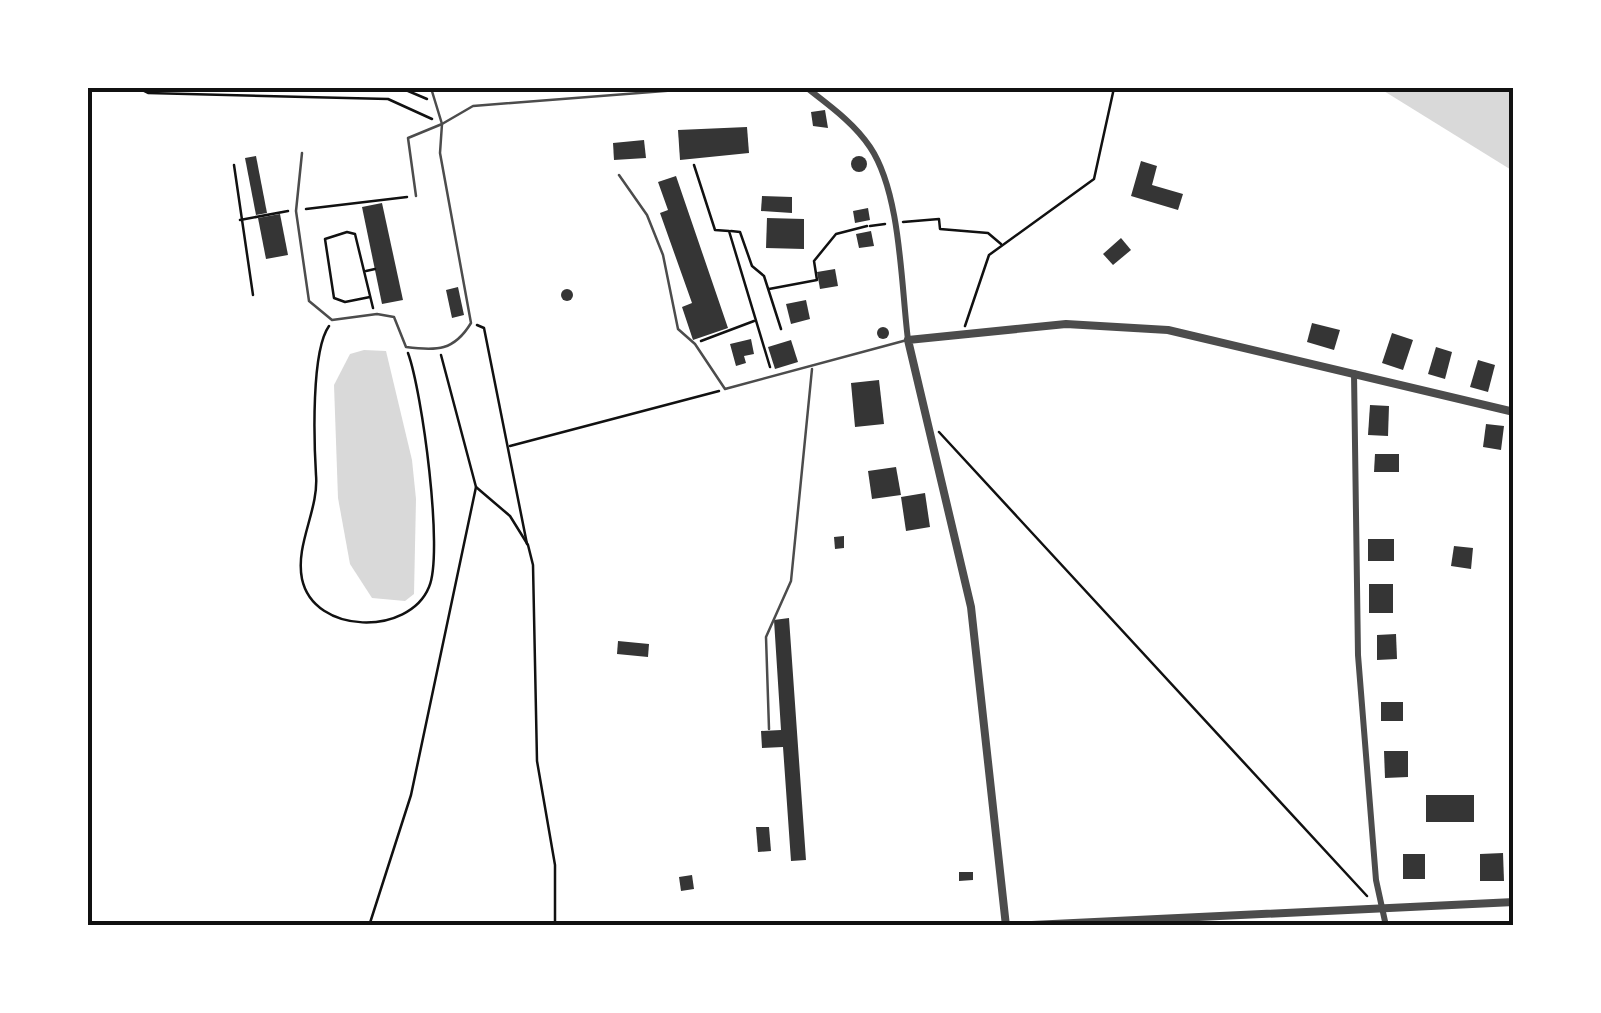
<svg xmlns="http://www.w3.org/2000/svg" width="1601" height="1013" font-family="'DM Sans',sans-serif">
  <rect width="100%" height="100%" fill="#fff"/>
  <g fill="#d9d9d9">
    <path d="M1379,88H1513V171Z"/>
    <path d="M364,350L386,351L412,460L416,499L414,594L405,601L372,598L350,564L338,498L334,385L350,354Z"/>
  </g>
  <g fill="#353535">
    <path d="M825,110L828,128L813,126L811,112Z"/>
    <path d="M747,127L749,153L680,160L678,130Z"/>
    <path d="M644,140L646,158L614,160L613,143Z"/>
    <path d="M256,156L267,213L256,215L245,158Z"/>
    <circle cx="859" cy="164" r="8"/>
    <path d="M1141,161L1157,166L1152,185L1183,194L1178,210L1131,196Z"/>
    <path d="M676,176L728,328L693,340L682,307L692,303L660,213L668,210L658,182Z"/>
    <path d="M762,196L792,197V213L761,211Z"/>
    <path d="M382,203L403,300L382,304L362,207Z"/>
    <path d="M868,208L870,220L855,223L853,211Z"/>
    <path d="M280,214L288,255L266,259L258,218Z"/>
    <path d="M767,218L804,219V249L766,248Z"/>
    <path d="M871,231L874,246L859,248L856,234Z"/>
    <path d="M1121,238L1131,250L1113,265L1103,254Z"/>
    <path d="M835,269L838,286L820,289L817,272Z"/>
    <path d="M458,287L464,315L452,318L446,290Z"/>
    <circle cx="567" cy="295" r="6"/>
    <path d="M806,300L810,319L791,324L786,304Z"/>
    <path d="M1312,323L1340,330L1334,350L1307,342Z"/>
    <circle cx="883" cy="333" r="6"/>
    <path d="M1392,333L1413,340L1403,370L1382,363Z"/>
    <path d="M751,339L754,354L744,356L746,363L736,366L730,344Z"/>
    <path d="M791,340L798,362L775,369L768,347Z"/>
    <path d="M1436,347L1452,352L1445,379L1428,374Z"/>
    <path d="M1478,360L1495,365L1488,392L1470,387Z"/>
    <path d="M879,380L884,424L855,427L851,383Z"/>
    <path d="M1370,405L1389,406L1388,436L1368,435Z"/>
    <path d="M1486,424L1504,426L1501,450L1483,447Z"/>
    <path d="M1375,454H1399V472H1374Z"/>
    <path d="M896,467L901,495L872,499L868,471Z"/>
    <path d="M925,493L930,527L906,531L901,497Z"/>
    <path d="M844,536V548L835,549L834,537Z"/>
    <rect x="1368" y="539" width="26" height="22"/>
    <path d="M1454,546L1473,548L1471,569L1451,566Z"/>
    <rect x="1369" y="584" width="24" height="29"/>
    <path d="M789,618L806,860L791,861L783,747L762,748L761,731L781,730L774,620Z"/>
    <path d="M1396,634L1397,659L1377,660V635Z"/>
    <path d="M618,641L649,644L648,657L617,654Z"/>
    <rect x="1381" y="702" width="22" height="19"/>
    <path d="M1384,751H1408V777L1385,778Z"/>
    <rect x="1426" y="795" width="48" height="27"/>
    <path d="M756,827H769L771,851L758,852Z"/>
    <path d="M1503,853L1504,881H1480V854Z"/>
    <rect x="1403" y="854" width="22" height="25"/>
    <path d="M959,872H973V880L959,881Z"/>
    <path d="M692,875L694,889L681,891L679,877Z"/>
  </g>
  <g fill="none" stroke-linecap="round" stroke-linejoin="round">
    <g stroke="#111" stroke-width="2.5">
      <path d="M138,88L148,93L388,99L432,119"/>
      <path d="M401,88L427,99"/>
      <path d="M234,165L253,295"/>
      <path d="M694,165L715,230L729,231L770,367"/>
      <path d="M306,209L407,197"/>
      <path d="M240,220L288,211"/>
      <path d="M903,222L939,219L940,229L988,233L1001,244"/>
      <path d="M870,226L885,224"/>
      <path d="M731,231L740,232L752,266L764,276L781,329"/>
      <path d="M366,271L375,269"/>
      <path d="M769,289L817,280L814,261L836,234L867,226"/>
      <path d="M370,297L345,302L334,298L325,239L347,232L355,234L373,308"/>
      <path d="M477,325L484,328L527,544"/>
      <path d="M329,326C311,351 314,442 316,475C319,510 295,544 302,579C314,635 409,636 429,587C444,553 422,391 408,353"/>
      <path d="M965,326L989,255L1094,179L1114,88"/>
      <path d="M701,341L754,321"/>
      <path d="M441,355L476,487L510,516L528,545L533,565L537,761L555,865V926"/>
      <path d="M939,432L1367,896"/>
      <path d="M510,446L719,391"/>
      <path d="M369,926L411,795L476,487"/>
    </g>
    <g stroke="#4c4c4c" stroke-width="2.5">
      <path d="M302,153L296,211L309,301L332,320L377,314L394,317L406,347C437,351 454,351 471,323L440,153L442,124L473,106L703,88"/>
      <path d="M619,175L647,215L663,255L678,329L695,344L725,389L907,340"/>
      <path d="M416,196L408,138L442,124L431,88"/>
      <path d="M769,729L766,637L791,581L812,369"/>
    </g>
    <g stroke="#4c4c4c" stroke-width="6">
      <path d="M807,88C830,106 854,123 870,147C901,193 901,285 908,340"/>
      <path d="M1354,373L1358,655L1376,880L1386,926"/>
    </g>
    <g stroke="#4c4c4c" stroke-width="8">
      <path d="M1006,926L971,607L908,340L1066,324L1168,330L1514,412"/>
      <path d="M1013,926L1514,902"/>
    </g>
  </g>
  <rect width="1601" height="1013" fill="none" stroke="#ffffff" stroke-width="180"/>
  <rect x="90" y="90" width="1421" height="833" fill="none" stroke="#111" stroke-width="4"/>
</svg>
